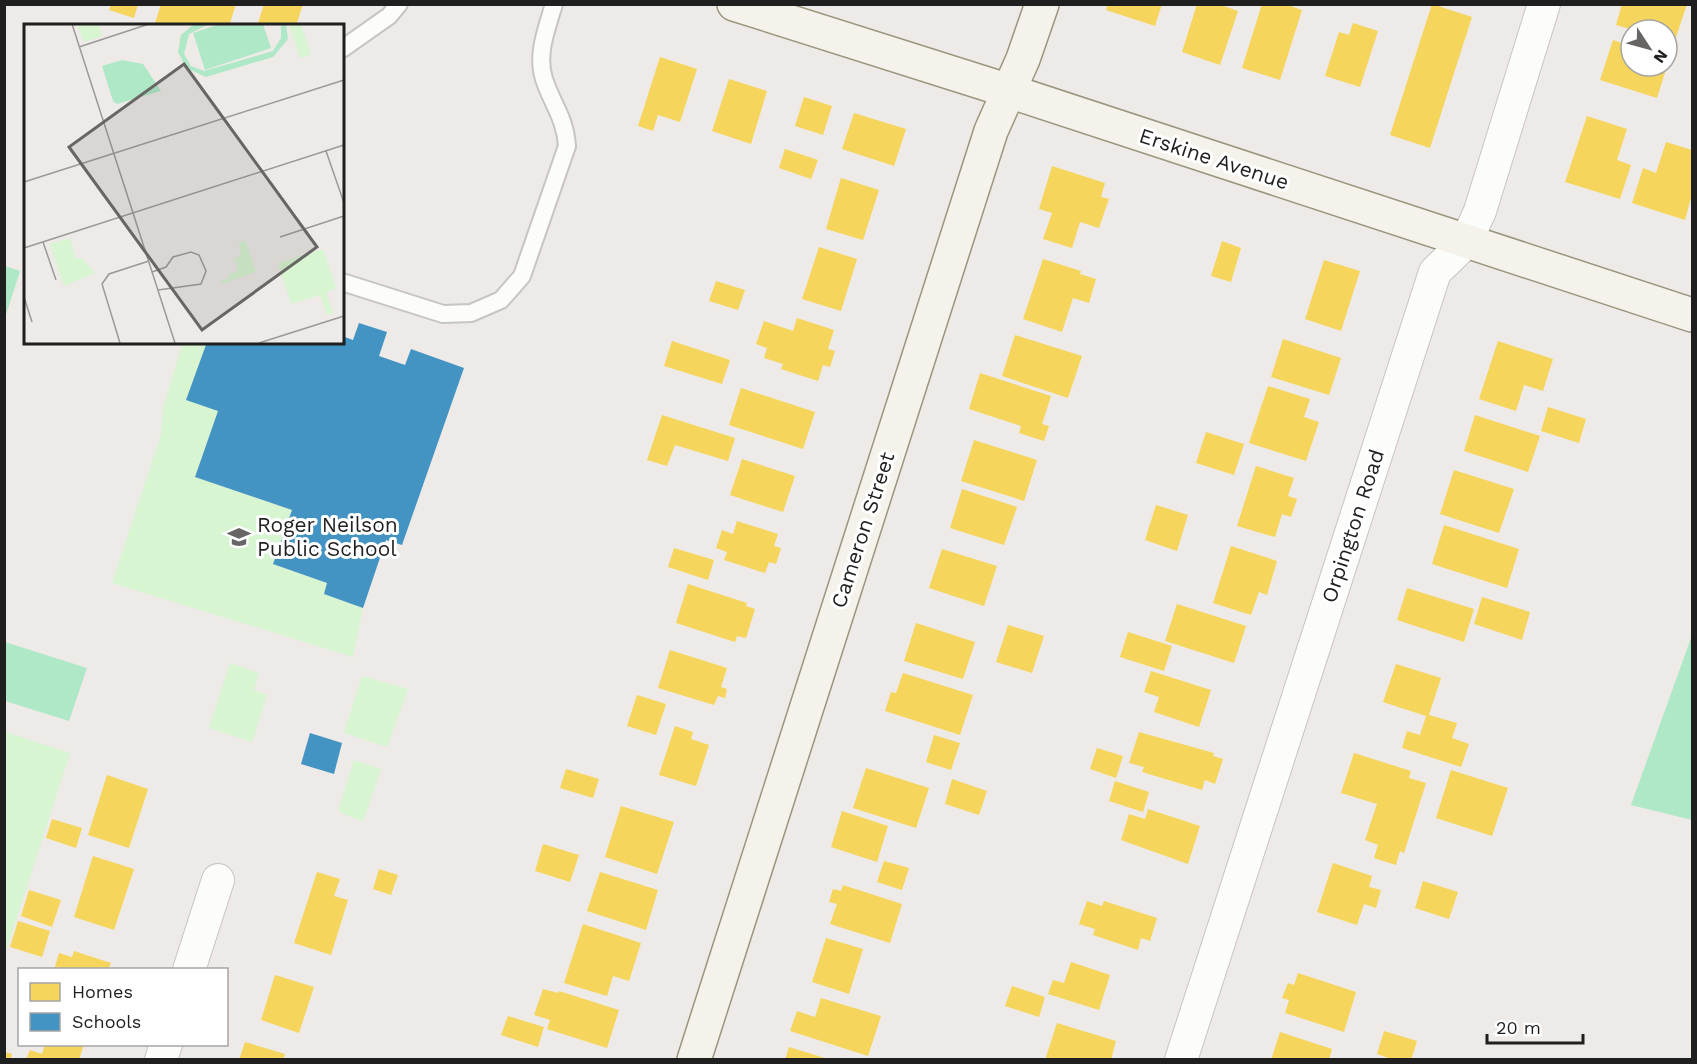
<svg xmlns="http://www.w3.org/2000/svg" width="1697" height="1064" font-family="'Work Sans',sans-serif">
  <rect width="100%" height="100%" fill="#eeeae7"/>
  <g fill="#d6f5d0">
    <path d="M183,342H207L186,400L218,411L195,477L292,510L273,564L327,583L324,594L363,608L353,657L112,583L161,435L163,408Z"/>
    <path d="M230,663L259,673L254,690L267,695L252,742L209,728Z"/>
    <path d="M362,676L408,689L387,747L344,733Z"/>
    <path d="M5,732L70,753L5,954L4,732Z"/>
    <path d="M354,760L381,769L363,822L338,811Z"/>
  </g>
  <g fill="#afe8c7">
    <path d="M5,266L20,271L5,318L4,266Z"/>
    <path d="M1692,635V820L1631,805Z"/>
    <path d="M5,642L87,668L69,721L5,701Z"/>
  </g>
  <g fill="#f6d55c">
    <path d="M111,4H138L134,18L109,10Z"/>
    <path d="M161,4H236L229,26H154Z"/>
    <path d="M264,4H303L296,26H257Z"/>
    <path d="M1108,4H1162L1155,26L1106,10Z"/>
    <path d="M1197,4H1218L1238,11L1220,65L1182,52Z"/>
    <path d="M1262,4H1285L1302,10L1280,80L1242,68Z"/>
    <path d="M1432,4L1472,17L1430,148L1390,135Z"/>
    <path d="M1622,4H1687L1674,43L1667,41V30H1633L1616,25Z"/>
    <path d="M1353,23L1378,31L1360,87L1325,76L1339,32L1349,35Z"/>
    <path d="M1613,40L1631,46V66H1667L1657,98L1600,80Z"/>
    <path d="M660,57L697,69L680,122L658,115L653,131L638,126Z"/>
    <path d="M729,79L767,91L751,144L712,131Z"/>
    <path d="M804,97L832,106L823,135L795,126Z"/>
    <path d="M854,113L906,129L894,166L842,149Z"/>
    <path d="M1587,116L1627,129L1617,160L1631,165L1620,199L1565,182Z"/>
    <path d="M1666,142L1692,150V194L1685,220L1632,203L1643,168L1656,173Z"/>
    <path d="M785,149L818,160L811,179L779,168Z"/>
    <path d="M1052,166L1105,183L1101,197L1109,199L1099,228L1080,222L1072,248L1043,239L1052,213L1039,209Z"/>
    <path d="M841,178L879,190L863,240L826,229Z"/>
    <path d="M1222,241L1241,248L1231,282L1211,276Z"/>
    <path d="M819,247L857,259L841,311L802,299Z"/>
    <path d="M1043,259L1081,271L1080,274L1096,279L1089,303L1073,298L1062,332L1023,319Z"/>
    <path d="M1324,260L1360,271L1341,331L1305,319Z"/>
    <path d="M716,281L745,290L738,310L709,301Z"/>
    <path d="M797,318L834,330L828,349L835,351L830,367L823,365L818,381L781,369L783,364L764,358L767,348L756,344L764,321L793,331Z"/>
    <path d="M1015,335L1082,356L1068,398L1002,376Z"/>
    <path d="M1283,339L1341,358L1329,395L1271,377Z"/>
    <path d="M672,341L730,360L722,384L664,366Z"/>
    <path d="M1498,341L1553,359L1543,391L1524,385L1516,411L1479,399Z"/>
    <path d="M980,373L1051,396L1042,424L1049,426L1044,441L1019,433L1021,426L969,409Z"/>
    <path d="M1268,386L1310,399L1304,417L1319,422L1306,461L1249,443Z"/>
    <path d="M741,388L815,412L803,449L729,425Z"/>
    <path d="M1548,407L1586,419L1579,443L1541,431Z"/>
    <path d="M662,415L735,438L728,461L675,445L667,466L647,460Z"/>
    <path d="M1475,415L1540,436L1528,472L1464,451Z"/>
    <path d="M1206,432L1244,444L1234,475L1196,463Z"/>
    <path d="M974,440L1037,460L1024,501L961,481Z"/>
    <path d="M742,459L795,476L783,512L730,495Z"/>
    <path d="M1256,466L1294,478L1288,496L1297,499L1291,517L1282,514L1275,537L1237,526Z"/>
    <path d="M1454,470L1514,489L1499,533L1440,514Z"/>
    <path d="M962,489L1017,507L1004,545L950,528Z"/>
    <path d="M1156,505L1188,515L1177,551L1145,540Z"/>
    <path d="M737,521L778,534L774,546L781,548L776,564L769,562L765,573L724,560L727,552L716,548L722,530L733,534Z"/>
    <path d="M1444,525L1519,549L1507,588L1432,564Z"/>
    <path d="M1231,546L1277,561L1267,595L1259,592L1251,615L1213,603Z"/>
    <path d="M674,548L714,560L708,580L668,567Z"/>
    <path d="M942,549L997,566L984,606L929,588Z"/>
    <path d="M688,584L747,603L746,606L755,609L746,638L737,636L735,642L676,623Z"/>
    <path d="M1407,588L1474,609L1464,642L1397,620Z"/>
    <path d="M1482,597L1530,612L1522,640L1474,624Z"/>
    <path d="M1177,604L1246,626L1234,663L1165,641Z"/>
    <path d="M916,623L975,642L963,679L904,661Z"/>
    <path d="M1008,625L1044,636L1032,673L996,662Z"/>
    <path d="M1128,632L1172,646L1164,671L1120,657Z"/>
    <path d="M670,650L727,668L721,687L727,689L725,698L718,696L714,705L658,688Z"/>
    <path d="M1396,664L1441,678L1429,715L1457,723L1452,738L1469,744L1461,767L1402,748L1407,731L1420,735L1426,716L1383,702Z"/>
    <path d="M1151,671L1211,690L1199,727L1154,712L1159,697L1144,692Z"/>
    <path d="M903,673L973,695L960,735L885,711L891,692L896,693Z"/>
    <path d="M637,695L666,704L656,735L627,726Z"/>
    <path d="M675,726L693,732L691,739L709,745L696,786L659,775Z"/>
    <path d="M1139,732L1214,753L1213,756L1223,759L1215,784L1205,780L1202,790L1142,772L1144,767L1129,763Z"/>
    <path d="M934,735L960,743L951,770L926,762Z"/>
    <path d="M1097,748L1123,756L1116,778L1090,769Z"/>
    <path d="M1354,753L1411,771L1409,778L1426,783L1404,853L1400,851L1396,865L1374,858L1378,845L1365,840L1377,804L1341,793Z"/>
    <path d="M866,768L929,788L916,828L853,808Z"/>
    <path d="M566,769L599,779L593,798L560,788Z"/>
    <path d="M1451,770L1508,788L1492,836L1436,818Z"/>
    <path d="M107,775L148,789L129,848L88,835Z"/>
    <path d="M952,779L987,791L979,815L945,804Z"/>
    <path d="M1115,781L1149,792L1143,812L1109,801Z"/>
    <path d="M621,806L674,822L657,874L605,857Z"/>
    <path d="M1148,809L1200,826L1188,864L1121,840L1129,814L1145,819Z"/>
    <path d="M842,811L888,826L877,862L831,847Z"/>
    <path d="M52,819L82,828L76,848L46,838Z"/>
    <path d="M543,844L579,855L570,882L535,871Z"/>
    <path d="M93,856L134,869L114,930L74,917Z"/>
    <path d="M884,861L909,868L902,890L877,882Z"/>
    <path d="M1333,863L1372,876L1369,887L1381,890L1376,908L1364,904L1357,925L1317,912Z"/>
    <path d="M379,869L398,875L391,895L373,889Z"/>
    <path d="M317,872L340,879L334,896L348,900L331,955L294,943Z"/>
    <path d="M600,872L658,890L646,930L587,911Z"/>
    <path d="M1423,881L1458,892L1449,919L1415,908Z"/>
    <path d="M843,885L902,904L890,943L830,924L837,904L829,902L833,889L841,891Z"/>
    <path d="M29,890L61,900L52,927L21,916Z"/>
    <path d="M1087,901L1102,906L1104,901L1157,918L1150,941L1141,938L1138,950L1093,935L1095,929L1079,924Z"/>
    <path d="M18,921L50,931L42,957L10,947Z"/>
    <path d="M583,924L641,943L629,981L613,976L607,996L564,983Z"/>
    <path d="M826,938L863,949L849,994L812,982Z"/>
    <path d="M74,951L111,963L108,970H54L59,953L72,957Z"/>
    <path d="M1071,962L1110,975L1099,1010L1048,994L1053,980L1064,983Z"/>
    <path d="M1298,973L1356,992L1344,1032L1285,1013L1289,1000L1282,998L1288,983L1294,985Z"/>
    <path d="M275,975L314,987L299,1033L261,1020Z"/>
    <path d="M1012,986L1045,997L1039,1017L1005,1006Z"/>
    <path d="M543,989L558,993L559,991L619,1010L607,1048L547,1029L550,1020L534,1015Z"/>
    <path d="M821,998L881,1016L868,1056L790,1031L797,1011L815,1017Z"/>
    <path d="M508,1016L544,1027L538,1047L501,1035Z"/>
    <path d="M1057,1023L1116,1041L1111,1060H1045Z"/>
    <path d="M1384,1031L1417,1041L1411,1060H1394L1377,1054Z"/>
    <path d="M1280,1032L1332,1049L1329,1060H1271Z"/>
    <path d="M245,1042L285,1054L283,1060H239Z"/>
    <path d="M45,1044H84L79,1060H26L30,1050L42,1054Z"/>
    <path d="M789,1047L828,1059V1060H785Z"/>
    <path d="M5,1052L12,1054L11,1060H5Z"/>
  </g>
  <g fill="#4393c3">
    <path d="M359,323L387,332L379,356L405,365L411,349L464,368L402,545L386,540L363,608L324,594L327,583L273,564L292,510L195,477L218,411L186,400L207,342H342V336L353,340Z"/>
    <path d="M310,733L342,743L334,774L301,764Z"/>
  </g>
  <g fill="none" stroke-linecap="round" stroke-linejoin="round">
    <g stroke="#c6c5c3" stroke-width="20">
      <g id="lane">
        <path d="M342,49L389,16L399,4"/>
        <path d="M342,282L443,314L471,313L501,300L522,276L567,146C565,117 552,104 544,79C536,54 547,28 554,4"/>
      </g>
    </g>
    <g stroke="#c6c5c3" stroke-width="34">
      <g id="street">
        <path d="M189,970L218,880"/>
        <path d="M161,1060L166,1044"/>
        <path d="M1181,1060L1435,272L1466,242L1480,211L1544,4"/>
      </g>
    </g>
    <g stroke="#99967e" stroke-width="36">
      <g id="secondary">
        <path d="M734,4L1009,91L1692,315"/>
        <path d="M694,1060L991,131L1023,59L1042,4"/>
      </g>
    </g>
    <use href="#lane" stroke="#fcfcfb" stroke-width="16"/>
    <use href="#street" stroke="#fcfcfb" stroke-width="32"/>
    <use href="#secondary" stroke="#f4f2ea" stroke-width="33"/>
  </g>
  <defs>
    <g id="school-bare" transform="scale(1.8)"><path d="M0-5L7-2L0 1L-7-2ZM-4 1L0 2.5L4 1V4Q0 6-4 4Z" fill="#676665" stroke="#fff" stroke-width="2.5" paint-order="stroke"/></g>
  </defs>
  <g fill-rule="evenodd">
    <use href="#school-bare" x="239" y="537"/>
  </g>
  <g text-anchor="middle" stroke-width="6" stroke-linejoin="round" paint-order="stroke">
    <g font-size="21" fill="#1f1f1f" stroke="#fff">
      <text transform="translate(1214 159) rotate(18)" y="7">Erskine Avenue</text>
      <text transform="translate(1353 526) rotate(-72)" y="7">Orpington Road</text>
      <text transform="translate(863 530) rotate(-72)" y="7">Cameron Street</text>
    </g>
    <g font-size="21" fill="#1f1f1f" stroke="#fff" text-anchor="start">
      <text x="257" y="532">Roger Neilson<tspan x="257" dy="24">Public School</tspan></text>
    </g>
  </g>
  <g transform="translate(24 24)">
    <rect width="320" height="320" fill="#eeeae7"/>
    <path d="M53,0H75L78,12L60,18ZM265,0H277L287,31L276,34ZM46,214L52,235L58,234L71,249L40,262L26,220ZM221,216L232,248L198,260L197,257L206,254L205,250L214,247L210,234L217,232L215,219ZM299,225L312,264L302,268L309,289L303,291L296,271L267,280L254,239Z" fill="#d6f5d0"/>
    <path d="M170,0H185L165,10L160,30L167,42L180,47L249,27L257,14V0H262L264,15L249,33L182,53L162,44L154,28L157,11ZM196,0H239L247,24L181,46L169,9ZM98,36L119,40L137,67L93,80L89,77L78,42Z" fill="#afe8c7"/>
    <path fill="none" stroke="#9b9997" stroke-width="1.5" d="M48,0L151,319M55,23L125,0M302,127L320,179M0,158L320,56M256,213L320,192M19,218L32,256M0,224L320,121M128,248L142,243L149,233L167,228L175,231L182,247L177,260L134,266M0,273L8,298M96,319L78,260L85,250L125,237M235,319L320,292"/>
    <path fill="#676665" fill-opacity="0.15" stroke="#676665" stroke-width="3" d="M160,40L293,223L178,306L45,123Z"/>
    <rect width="320" height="320" fill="none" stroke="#1f1f1f" stroke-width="3"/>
  </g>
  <rect width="1697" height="1064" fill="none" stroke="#1f1f1f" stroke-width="12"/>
  <rect x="18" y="968" width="210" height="78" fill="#ffffff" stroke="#a5a5a5" stroke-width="1.5"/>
  <rect x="30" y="983" width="30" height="18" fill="#f6d55c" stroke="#a5a5a5" stroke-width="1.5"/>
  <text x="72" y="998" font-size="18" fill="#1f1f1f">Homes</text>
  <rect x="30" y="1013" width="30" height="18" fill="#4393c3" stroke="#a5a5a5" stroke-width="1.5"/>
  <text x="72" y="1028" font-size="18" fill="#1f1f1f">Schools</text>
  <g transform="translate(1649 48) rotate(126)"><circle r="28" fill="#ffffff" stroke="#a5a5a5" stroke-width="1.5"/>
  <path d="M0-4.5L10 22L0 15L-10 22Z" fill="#676665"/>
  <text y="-9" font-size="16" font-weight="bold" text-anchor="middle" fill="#1f1f1f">N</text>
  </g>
  <path d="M1487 1034v9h96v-9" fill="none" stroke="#1f1f1f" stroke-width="3"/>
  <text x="1496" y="1034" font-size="18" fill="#1f1f1f" stroke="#ffffff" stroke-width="4.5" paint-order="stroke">20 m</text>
</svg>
